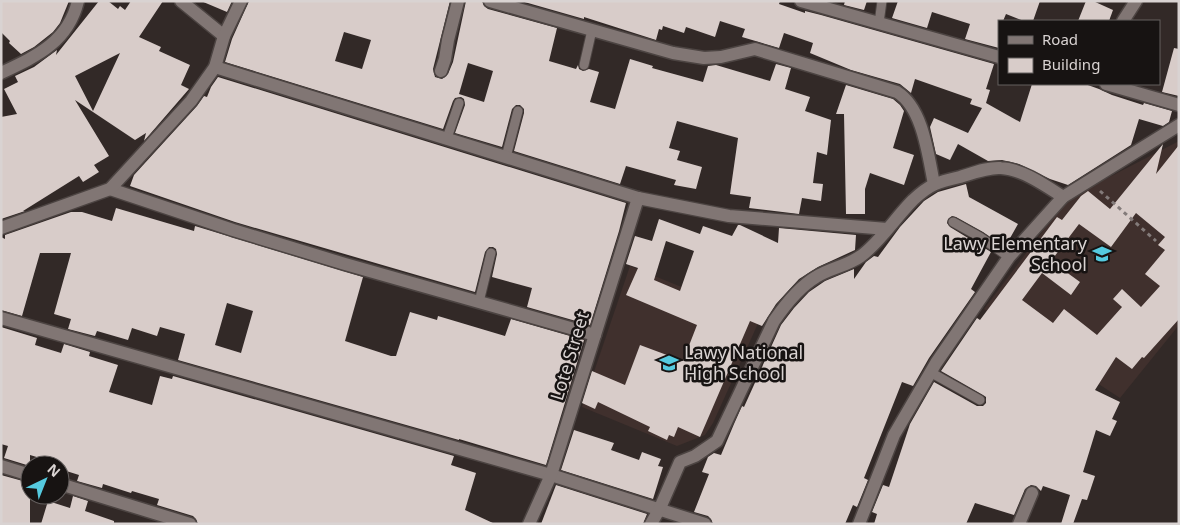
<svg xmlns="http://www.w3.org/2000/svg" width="1180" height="525" font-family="'Noto Sans',sans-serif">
  <rect width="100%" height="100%" fill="#322927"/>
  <g fill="#40302d">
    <path d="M1179,141V325L1120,398L984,309L1067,199Z"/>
    <path d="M630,266L760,319L713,423L705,435L677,446L582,407Z"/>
  </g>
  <g fill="#d8ccc9" fill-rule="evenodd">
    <path d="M1,1H69L60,23L53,32L34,47L21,54L9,43L10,41L1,32Z"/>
    <path d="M99,1H108L118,9L120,6L125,10L131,1H163L139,37L161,47L159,51L190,65L181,85L189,89L144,141L146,133L135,140L75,100L109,156L94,165L99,172L83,182L79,176L23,211H25L1,219V117L17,114L4,89L18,82L15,76L34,67L57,50L56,55ZM120,53L93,111L75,76Z"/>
    <path d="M201,1H232L227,12Z"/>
    <path d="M249,1H450L433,69L435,77L442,79L448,74L453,62L466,1H482L484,6L488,9L557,28L549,61L576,69L578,65L579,69L583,71L589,69L599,72L590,102L615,109L630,59L653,66L652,68L703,82L708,66L716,65L770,81L776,64L791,68L785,89L810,97L805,111L831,120L827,155L817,152L813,183L823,184L821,201L802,198L799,214L749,208L751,197L730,194L738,138L677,121L669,148L680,151L677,160L702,167L696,189L674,185L676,180L626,166L620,184L514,151L524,113V109L520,105H516L512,109L502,147L455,133L465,105L464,99L461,97L455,98L453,101L443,129L225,62L232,39ZM344,32L371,40L362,69L335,61ZM468,63L493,71L484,102L459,94Z"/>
    <path d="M521,1H780L779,4L805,13V11L821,15L994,64L986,89L990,90L986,103L1020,122L1032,84H1085L1099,89L1112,95L1143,105L1144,103L1172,111L1169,122L1163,126L1139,119L1131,145L1068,185L1050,179L1019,164L1002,160L988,161L958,144L950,160L936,154L930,127L934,118L968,133L982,108L970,104L972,99L915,79L911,93L900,84L851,70L810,53L813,43L784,33L779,48L742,37L745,29L720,21L715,37L686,27L684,33L663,26L662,30L659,29L656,40L584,17V19Z"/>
    <path d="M845,1H867L864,10L844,5Z"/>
    <path d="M898,1H1040L1033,21H1024L1006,14L1003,21H999V48L965,39L970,24L932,12L927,28L892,18Z"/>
    <path d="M1086,1H1093L1113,10L1109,21H1078Z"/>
    <path d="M1174,48L1179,49V96L1162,92Z"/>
    <path d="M218,77L626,203L619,231L590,325L527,307L532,288L492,277L497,254L496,249L493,247H489L485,252L475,292L235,222L130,186L134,175L197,106L204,96L207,97L211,87Z"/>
    <path d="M846,85L893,99L900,105L904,111L893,148L914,155L904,185L870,173L865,189V214H846L844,114H836Z"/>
    <path d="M1163,144L1156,174L1179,145V319L1144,358L1142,357L1132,369L1116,357L1095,390L1120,402L1112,419L1117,421L1110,436L1096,430L1083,472L1095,476L1087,500L1082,499L1073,524H1061L1070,495L1043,486L1041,491L1036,486L1031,485L1025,489L1014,515L975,503L966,524H874L877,514L872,512L883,485L889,487L910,424L934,382L977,406H983L986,403V397L983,395L941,371L977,318L980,320L1057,217L1062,220L1081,196L1088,191L1110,209ZM1136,213L1165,237L1158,245L1165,250L1145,274L1160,286L1141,307L1122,289L1113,299L1122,307L1097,335L1064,309L1053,323L1022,300L1042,273L1071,295L1080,282L1051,261L1079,224L1111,247Z"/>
    <path d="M966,184L969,197L1018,224L1005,247L983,232L956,217L952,216L948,219L947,223L950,227L991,252L971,289L975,292L929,358L913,386L902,382L864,478L868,480L857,507L853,505L845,524H713L711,519L708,516L694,512L709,474L702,472L708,457L714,453L721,455L734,424L742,406L744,407L781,325L794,308L809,292L825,281L854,269V279L866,262L874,256L878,257L900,227L924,201L938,192Z"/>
    <path d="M116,208L194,231L195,226L363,277L345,341L391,356H396L410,312L437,320L438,316L505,336L511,319L584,340L546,465L459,439V440L178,360L185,334L160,327L157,336L132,328L128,340L97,331L95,336L68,329L71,319L54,314L71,253H40L22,316L1,310V237L5,239V235L71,212H82L112,221ZM227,303L253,311L241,353L215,345Z"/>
    <path d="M659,219L700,234L703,226L732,236L738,225H740L778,243L779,228L856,235L855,250L818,267L799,279L776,304L762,326L750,321L700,437L678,427L674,437L669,435L667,440L648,431L650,427L598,402L595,409L582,403L592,371L625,385L640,345L683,361L697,325L626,295L638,268L626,264L635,236L652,241ZM666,241L694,251L680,291L654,280Z"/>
    <path d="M1,327L37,338L35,345L61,353L64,344L90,352L89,356L118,365L109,392L152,405L160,376L172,379L173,376L454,456L451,465L476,473L465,510L495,524H198L196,519L193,516L157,505L159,499L132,491L131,493L103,484L102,488L77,481L79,475L60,469V464L30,455V466L4,458L8,446L1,444Z"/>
    <path d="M574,430L614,443L611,450L639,460L642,452L661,459L658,466L663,467L653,499L561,470Z"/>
    <path d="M1,475L30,483V524H1Z"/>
    <path d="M556,485L647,514L643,524H541Z"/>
    <path d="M73,496L88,501L85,511L114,521V524H41L48,501L70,508Z"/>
  </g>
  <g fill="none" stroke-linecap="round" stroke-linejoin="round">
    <g stroke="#4c4442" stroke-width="11">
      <g id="lane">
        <path d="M879,23L882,1"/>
        <path d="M584,65L592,30"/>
        <path d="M447,138L459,103"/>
        <path d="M506,157L518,111"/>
        <path d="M953,222L980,237L1009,257"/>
        <path d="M479,302L491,253"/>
        <path d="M930,372L980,400"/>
      </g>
    </g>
    <g stroke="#4c4442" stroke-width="15">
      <g id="street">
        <path d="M181,1L224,36"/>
        <path d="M490,1L673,53L704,58L721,57L755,49L897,92C923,108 928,155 934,184"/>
        <path d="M801,1L999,57"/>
        <path d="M1123,21L1136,1"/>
        <path d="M215,67L638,198L729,216L887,229"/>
        <path d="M441,71L445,59L448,40L458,1"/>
        <path d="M1,73C37,56 68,42 78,1"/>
        <path d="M1106,84L1179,105"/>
        <path d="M110,189L233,230L345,264L595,335"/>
        <path d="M1,228L110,189L191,101L215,67L224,36L241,1"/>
        <path d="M1,318L551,475L705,524"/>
        <path d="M1,466L30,475"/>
        <path d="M60,484L190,524"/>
        <path d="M529,524L551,475L638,198"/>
        <path d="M651,524L660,508L680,462L695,456L717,441L774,321C785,305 799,287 816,277C830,268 847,266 861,256C881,241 895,218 913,200C930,184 938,182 960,177C973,173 988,167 1001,168C1022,169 1046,186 1063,197"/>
        <path d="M1019,524L1032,493"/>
      </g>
    </g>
    <g stroke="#4c4442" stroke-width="15">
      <path id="secondary" d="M859,524L894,435L936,363L1009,257L1063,197L1179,125"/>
    </g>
    <path stroke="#837b7a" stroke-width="3" stroke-dasharray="4 4" stroke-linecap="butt" d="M1100,191L1156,241"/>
    <use href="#lane" stroke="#817674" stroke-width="9"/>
    <use href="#street" stroke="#817674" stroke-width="12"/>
    <use href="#secondary" stroke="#817674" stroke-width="12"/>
  </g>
  <defs>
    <g id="school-bare" transform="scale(1.5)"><path d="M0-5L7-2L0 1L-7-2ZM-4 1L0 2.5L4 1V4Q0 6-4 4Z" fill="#55cadf" stroke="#171312" stroke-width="2.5" paint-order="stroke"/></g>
  </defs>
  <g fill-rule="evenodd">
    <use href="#school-bare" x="1102" y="254"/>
    <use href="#school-bare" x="669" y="363"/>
  </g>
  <g text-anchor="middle" stroke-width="5" stroke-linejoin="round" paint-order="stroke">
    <g font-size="18" fill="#d9d3d2" stroke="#171312" text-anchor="end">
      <text x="1087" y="250">Lawy Elementary<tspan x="1087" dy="21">School</tspan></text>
      <text x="684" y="359" text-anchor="start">Lawy National<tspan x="684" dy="21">High School</tspan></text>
    </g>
    <g font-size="18" fill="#d9d3d2" stroke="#171312">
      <text transform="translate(570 356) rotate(-73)" y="6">Lote Street</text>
    </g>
  </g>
  <rect width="1180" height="525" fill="none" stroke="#d9d3d2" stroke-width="5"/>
  <rect x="998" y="20" width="162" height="65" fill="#171312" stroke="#65605f"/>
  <rect x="1008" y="36" width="25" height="8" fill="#817674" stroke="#65605f"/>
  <text x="1042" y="45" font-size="15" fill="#d9d3d2">Road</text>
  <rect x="1008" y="58" width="25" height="15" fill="#d8ccc9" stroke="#65605f"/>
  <text x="1042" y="70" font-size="15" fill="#d9d3d2">Building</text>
  <g transform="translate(45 480) rotate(43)"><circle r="24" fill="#171312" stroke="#65605f"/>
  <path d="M0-4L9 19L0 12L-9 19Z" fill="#55cadf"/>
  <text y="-8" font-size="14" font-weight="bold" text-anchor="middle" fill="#d9d3d2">N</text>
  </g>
</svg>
